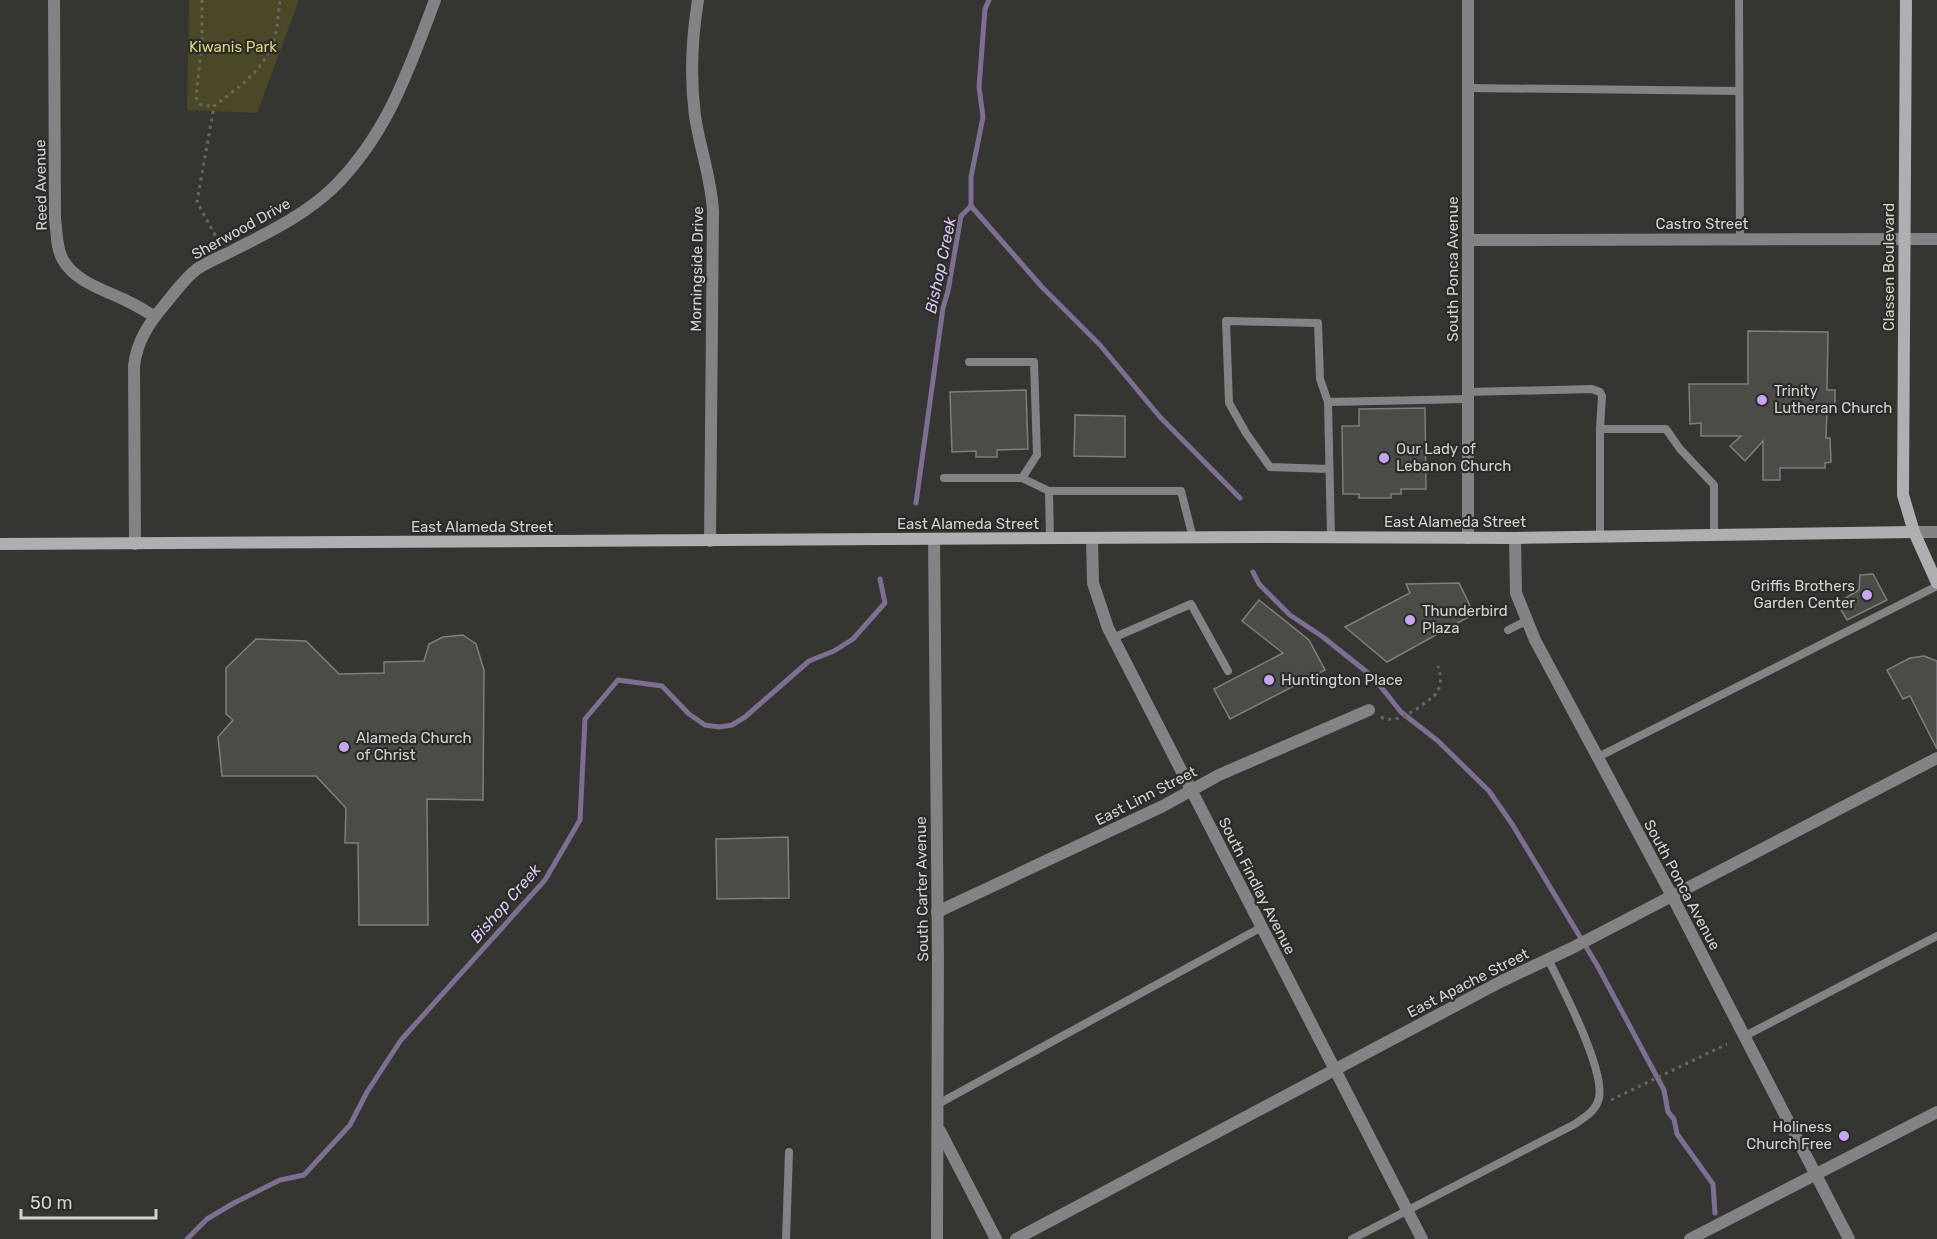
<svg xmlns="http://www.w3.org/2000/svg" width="1937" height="1239" font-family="Rubik,sans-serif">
  <rect width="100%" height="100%" fill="#353532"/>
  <path fill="#4a4826" d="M189,0H299L257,113L187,110Z"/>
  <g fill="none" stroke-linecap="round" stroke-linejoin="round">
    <g stroke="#7e6e91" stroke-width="5">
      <path d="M971,206L1042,287L1100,345L1160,417L1240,498"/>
      <path d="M971,206V177L983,117L979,87L985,9L989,0"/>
      <path d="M916,503L943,308L948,291L961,216L971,206"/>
      <path d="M1253,572L1259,584L1290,615L1323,637L1373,677L1401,712L1438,741L1489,791L1512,824L1597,965L1664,1090L1668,1112L1674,1119L1677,1134L1713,1184L1715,1213"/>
      <path d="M187,1239L207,1219L234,1203L280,1180L304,1175L350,1125L367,1092L401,1040L545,880L580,820L585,719L618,680L662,686L689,714L705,725L719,727L732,725L745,717L809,661L834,651L853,639L885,603L880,579"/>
    </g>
  </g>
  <g fill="#4b4b48" stroke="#7e7e7b" stroke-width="1.5">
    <path d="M1748,331L1828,332L1827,390H1835V410L1827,409L1826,438H1830L1831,462L1825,463V468H1780V480H1763V441L1745,461L1730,446L1741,436H1701V423L1690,424L1689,384H1748Z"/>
    <path d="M1026,390L1028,449L997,450V457H976V451L952,452L950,392Z"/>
    <path d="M1425,408L1426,489H1401V494H1391V498H1359V494H1343L1342,426H1359V409Z"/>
    <path d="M1075,415L1125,416V457L1074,456Z"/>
    <path d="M1873,574L1887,600L1847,620L1837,603L1859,590L1860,575Z"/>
    <path d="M1459,583L1474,614L1387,662L1345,627L1410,593L1406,584Z"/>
    <path d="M1259,600L1309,640L1325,670L1230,719L1214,689L1283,653L1242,621Z"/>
    <path d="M463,635L476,644L484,670L483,800L427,799L428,925H359L358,843H345L346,808L316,776H222L218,737L233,720L226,714V668L256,639L306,641L339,674L384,673V662L424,661L429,644L443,637Z"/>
    <path d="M1924,656L1937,661V749L1910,696L1903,699L1887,670L1910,658Z"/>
    <path d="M788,837L789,898L717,899L716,839Z"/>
  </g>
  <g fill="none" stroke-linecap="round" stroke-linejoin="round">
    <g stroke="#676764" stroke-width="3" stroke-dasharray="3 4.5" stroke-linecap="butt">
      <path d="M202,0V41L196,98L201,105L214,106"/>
      <path d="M219,242L197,202L214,106C237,89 264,70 273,42C278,29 278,13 280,0"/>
      <path d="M1381,717C1398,726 1419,707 1433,697C1442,688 1442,677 1438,666"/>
      <path d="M1611,1100L1727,1044"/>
    </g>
    <g stroke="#838284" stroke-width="8">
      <path d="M1739,0L1740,239"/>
      <path d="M1468,88L1739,91"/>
      <path d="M969,362H1034L1037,455L1022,478"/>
      <path d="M1467,392L1592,389L1600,392L1602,396L1600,429"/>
      <path d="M1328,402L1467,399"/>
      <path d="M1329,469L1270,467L1246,433L1229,403L1226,321L1318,323L1320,379L1328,402L1331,537"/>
      <path d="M944,478H1022L1049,491"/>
      <path d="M1600,537V429H1666L1680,449L1714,485V535"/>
      <path d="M1050,538L1049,491H1181L1193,538"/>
      <path d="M1508,630L1526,621"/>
      <path d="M1113,638L1191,604L1228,671"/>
      <path d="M1598,757L1937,586"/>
      <path d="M1745,1036L1937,936"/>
      <path d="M938,1104L1262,927"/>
      <path d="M786,1239L789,1152"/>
      <path d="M1352,1239L1575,1124C1585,1117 1596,1111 1599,1098C1605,1069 1562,987 1548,959"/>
    </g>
    <g stroke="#838284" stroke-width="12">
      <path d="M54,0L55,219C57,232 56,248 63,260C76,283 108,291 129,302C138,306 146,312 154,316"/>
      <path d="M698,0C692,37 690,78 695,116C700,149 711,177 713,211L710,541"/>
      <path d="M1468,240L1937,239"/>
      <path d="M1468,538V0"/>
      <path d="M1515,538L1516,593L1535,640L1672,896L1849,1239"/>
      <path d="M934,539L938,957L937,1239"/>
      <path d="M135,544L134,366C137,340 150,322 166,303C176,291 185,278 197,269C209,261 222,256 234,250C269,232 305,215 334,187C388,133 409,69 435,0"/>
      <path d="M937,912L1163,806L1219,775L1369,710"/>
      <path d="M940,1131L996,1239"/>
      <path d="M1016,1239L1500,982L1572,948L1937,758"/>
      <path d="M1690,1239L1937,1112"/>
    </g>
    <g stroke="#838284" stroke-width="12">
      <path d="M1914,532H1937"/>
      <path d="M1092,538L1093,583L1108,628L1422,1239"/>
    </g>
    <g stroke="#afaeb0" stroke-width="12">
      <path d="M1906,0L1903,495L1914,532L1937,583"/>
      <path d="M0,544L1262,537L1515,538L1914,532"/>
    </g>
  </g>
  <g fill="#c6a6f0" stroke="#2b2b28" stroke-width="2">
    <circle cx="1762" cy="400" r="6"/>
    <circle cx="1384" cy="458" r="6"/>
    <circle cx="1867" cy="595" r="6"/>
    <circle cx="1410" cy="620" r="6"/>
    <circle cx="1269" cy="680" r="6"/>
    <circle cx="344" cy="747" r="6"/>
    <circle cx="1844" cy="1136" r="6"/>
  </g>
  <g text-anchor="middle" stroke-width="4.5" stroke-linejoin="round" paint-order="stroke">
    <g font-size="15" fill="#dad477" stroke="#2b2b28">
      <text x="233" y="52">Kiwanis Park</text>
    </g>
    <g font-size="15" fill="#d2d2d0" stroke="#2b2b28">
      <text transform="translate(41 185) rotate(-91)" y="5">Reed Avenue</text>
      <text x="1702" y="229">Castro Street</text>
      <text transform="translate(241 229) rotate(-29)" y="5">Sherwood Drive</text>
      <text transform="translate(1889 267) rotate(-90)" y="5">Classen Boulevard</text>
      <text transform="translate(697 269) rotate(-89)" y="5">Morningside Drive</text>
      <text transform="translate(1453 269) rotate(-90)" y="5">South Ponca Avenue</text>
      <text x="1455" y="527">East Alameda Street</text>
      <text x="968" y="529">East Alameda Street</text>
      <text x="482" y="532">East Alameda Street</text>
      <text transform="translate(1146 796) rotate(-27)" y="5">East Linn Street</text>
      <text transform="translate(1682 885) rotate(62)" y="5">South Ponca Avenue</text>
      <text transform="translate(1257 886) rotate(63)" y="5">South Findlay Avenue</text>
      <text transform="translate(922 889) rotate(-91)" y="5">South Carter Avenue</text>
      <text transform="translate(1468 983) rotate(-27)" y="5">East Apache Street</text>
    </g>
    <g font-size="15" fill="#d2d2d0" stroke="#2b2b28" text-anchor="start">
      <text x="1774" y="396">Trinity<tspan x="1774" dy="17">Lutheran Church</tspan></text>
      <text x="1396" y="454">Our Lady of<tspan x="1396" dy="17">Lebanon Church</tspan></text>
      <text x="1855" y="591" text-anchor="end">Griffis Brothers<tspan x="1855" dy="17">Garden Center</tspan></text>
      <text x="1422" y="616">Thunderbird<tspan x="1422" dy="17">Plaza</tspan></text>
      <text x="1281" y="685">Huntington Place</text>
      <text x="356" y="743">Alameda Church<tspan x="356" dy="17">of Christ</tspan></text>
      <text x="1832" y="1132" text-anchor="end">Holiness<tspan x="1832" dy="17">Church Free</tspan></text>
    </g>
    <g font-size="16" font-style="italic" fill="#dcc8f8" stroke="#2b2b28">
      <text transform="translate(940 265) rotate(-78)" y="6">Bishop Creek</text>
      <text transform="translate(505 903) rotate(-49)" y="6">Bishop Creek</text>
    </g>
  </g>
  <path d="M21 1209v9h135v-9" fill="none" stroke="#d2d2d0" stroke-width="3"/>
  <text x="30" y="1209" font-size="18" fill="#d2d2d0" stroke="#2b2b28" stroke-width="4.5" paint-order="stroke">50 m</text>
</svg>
